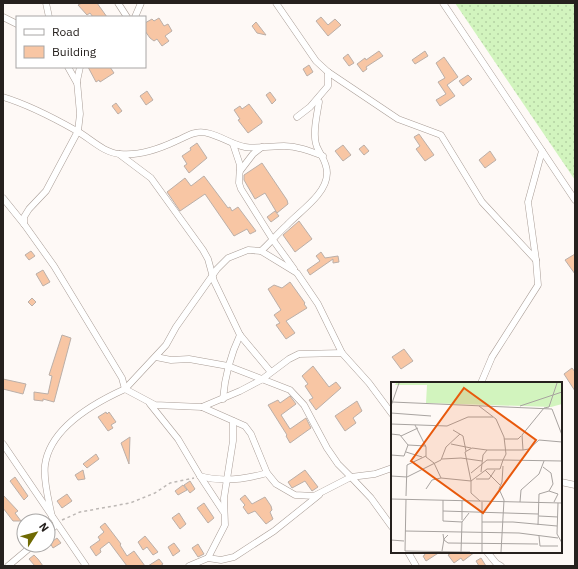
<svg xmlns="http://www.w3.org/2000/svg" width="578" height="569" font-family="'IBM Plex Sans',sans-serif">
  <defs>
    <pattern id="grass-dots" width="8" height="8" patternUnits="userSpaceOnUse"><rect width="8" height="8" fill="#d2f4be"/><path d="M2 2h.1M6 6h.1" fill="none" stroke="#b4d1a3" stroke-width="1.8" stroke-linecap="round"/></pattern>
  </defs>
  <rect width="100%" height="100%" fill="#fef9f6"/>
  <path fill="url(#grass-dots)" d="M455,3H575V180Z"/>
  <g fill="#f8c6a4" stroke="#bbafa8">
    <path d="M82,3H97L107,17H93L90,13L87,15L78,5Z"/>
    <path d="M321,17L328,25L335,19L341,25L328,36L316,21Z"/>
    <path d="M159,18L164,26L168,24L172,31L165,36L169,41L162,46L157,39L154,41L150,38L145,31V23L152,19L154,21Z"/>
    <path d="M256,22L266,35L257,33L252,26Z"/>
    <path d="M379,51L383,56L366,67L367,69L363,72L357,64L365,58L366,60Z"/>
    <path d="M425,51L428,56L415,64L412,60Z"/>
    <path d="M348,54L354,63L349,66L343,58Z"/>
    <path d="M444,57L458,77L447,85L455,96L440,106L436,100L446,94L438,82L445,78L436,63Z"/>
    <path d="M309,65L313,72L307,76L303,69Z"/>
    <path d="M88,67H110L114,73L100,82L99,80L96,82Z"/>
    <path d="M468,75L472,79L463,86L459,81Z"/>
    <path d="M147,91L153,100L146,105L140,96Z"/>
    <path d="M270,92L276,100L272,104L266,95Z"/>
    <path d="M116,103L122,111L118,114L112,106Z"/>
    <path d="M249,104L262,121V123L248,133L238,120L240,119L234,110L240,106L242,109Z"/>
    <path d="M419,134L434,155L425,161L416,149L420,146L414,137Z"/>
    <path d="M197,143L207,158L189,173L184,166L187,164L182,156L191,150L190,148Z"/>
    <path d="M343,145L351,155L343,161L335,151Z"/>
    <path d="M364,145L369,151L364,155L359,149Z"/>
    <path d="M490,151L496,160L485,168L479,160Z"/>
    <path d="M262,163L287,200L288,204L277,213L265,193L255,199L244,180V175Z"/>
    <path d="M204,176L228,208L230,207L232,211L238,207L256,231L250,234L247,229L234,236L205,194L180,211L167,192L185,178L191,186Z"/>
    <path d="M275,211L279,216L271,222L267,217Z"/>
    <path d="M299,221L312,239L295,252L283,235Z"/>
    <path d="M31,251L35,256L29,260L25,255Z"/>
    <path d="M321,252L325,258L338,256L339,262L333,263V259L310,275L307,270L320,261L316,256Z"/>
    <path d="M575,254V274L565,260Z"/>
    <path d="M43,270L50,282L43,286L36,274Z"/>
    <path d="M290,282L305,303L304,304L307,308L286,321L295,333L286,339L276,325L280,323L274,315L281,310L268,289L274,285L282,288Z"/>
    <path d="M32,298L36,302L32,306L28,302Z"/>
    <path d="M62,335L71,338L54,402L43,399V401L34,400V392L48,394L52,376L49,375Z"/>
    <path d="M404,349L413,361L401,369L392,357Z"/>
    <path d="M313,366L329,387L336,382L341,388L316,410L309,400L313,398L305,386L308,384L302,376Z"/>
    <path d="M572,368L575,372V391L564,374Z"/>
    <path d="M3,379L26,384L23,394L3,389Z"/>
    <path d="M290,396L296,404L281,415L290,429L306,418L311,428L290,443L286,436L287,435L268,405L278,400L280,403Z"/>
    <path d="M357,401L362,411L353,418L356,423L345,431L335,416Z"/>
    <path d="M106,412L107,414L109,412L116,422L111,425L113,428L108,431L98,417Z"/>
    <path d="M130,437L129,464L121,443Z"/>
    <path d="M96,454L99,459L87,468L83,464Z"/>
    <path d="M83,470L85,479L78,480L75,475Z"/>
    <path d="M305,470L318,487L312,491L305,481L292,488L288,482Z"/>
    <path d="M15,477L28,496L24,500L10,481Z"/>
    <path d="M190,481L195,489L190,493L184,485Z"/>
    <path d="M183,485L187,490L178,495L175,491Z"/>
    <path d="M67,494L72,501L62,508L57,501Z"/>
    <path d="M3,495L18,511L15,513L21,521H13L3,508Z"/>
    <path d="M245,495L252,504L265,497L271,506L272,510L270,512L273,519L266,524L255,511L248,514L243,507L245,505L240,499Z"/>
    <path d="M204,503L214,518L208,523L197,508Z"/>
    <path d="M179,513L186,524L180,529L172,518Z"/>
    <path d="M105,523L121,544L120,545L127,556L134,551L145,566H127L109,542L100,549L101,552L96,556L90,547L100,540L98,537L104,532L100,527Z"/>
    <path d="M145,536L158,552L153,555L147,547L143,550L138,542Z"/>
    <path d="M57,538L61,543L53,548L50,543Z"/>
    <path d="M174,543L180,551L173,556L168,547Z"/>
    <path d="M198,544L204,554L198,557L192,548Z"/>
    <path d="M423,552H440L426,561L423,556L425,555Z"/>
    <path d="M453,552H475L463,561L461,558L454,563L448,555Z"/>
    <path d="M34,555L38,559L43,566H35L29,559Z"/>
    <path d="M481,558L486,566H479L476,561Z"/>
    <path d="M159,559L163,564L160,566H148Z"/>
  </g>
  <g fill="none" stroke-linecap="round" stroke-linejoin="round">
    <g stroke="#a99d96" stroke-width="7">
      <g id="minor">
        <path d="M46,3L49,17"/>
        <path d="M118,3L127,17"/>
        <path d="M276,3L316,61L328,72L398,119L441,135L482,202L536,260"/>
        <path d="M443,3L575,200"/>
        <path d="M3,17L17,24"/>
        <path d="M135,17L141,3"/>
        <path d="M68,67L77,83"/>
        <path d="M80,67L77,81L80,114L78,131L46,191L29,209L24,217V224L54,266L122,378L125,389"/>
        <path d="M3,97C29,105 52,117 75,130C89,137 103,153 120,154C139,156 159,149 176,141C182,139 189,134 195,133C212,129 228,144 245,147C258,149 271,146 284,146C298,146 310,151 323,156"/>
        <path d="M297,117L310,107L328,86V72"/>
        <path d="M233,144L240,165L239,183L241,189L273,240L294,269"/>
        <path d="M119,154L151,178L203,250L208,259L214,281L240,335L270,371"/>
        <path d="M240,171L253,154L262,147"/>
        <path d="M3,198L24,224"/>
        <path d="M261,251C270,243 278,233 287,225C300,211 327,194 327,173C327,162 321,156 317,147C312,135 317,115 319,102"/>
        <path d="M156,357L171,360L189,359L228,366L290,390L304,405L327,448L338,464L351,477L375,474L392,468"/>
        <path d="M481,383L492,357L538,285L536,260L528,202L542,151"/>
        <path d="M125,389L166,345L176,327L217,269L228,258L248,250L261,251L297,273L318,304L342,353"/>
        <path d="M223,399C225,375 230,356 240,335"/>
        <path d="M150,404L178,439L200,476C221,482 246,479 267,473"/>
        <path d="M202,407L240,391L261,380L289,359L299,354L342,353L369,383L392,414"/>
        <path d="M3,444L86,566"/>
        <path d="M200,476L223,511"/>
        <path d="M561,482L575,485"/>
        <path d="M52,517C49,501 43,481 45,465C50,428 94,403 125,389L155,405L202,407L245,426L251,434L267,473L276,484L295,495L314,496L351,477L371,498L392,527"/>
        <path d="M48,532L56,525"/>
        <path d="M408,552L416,566"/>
        <path d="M487,552L496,563L501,566"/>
        <path d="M208,558L225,525L224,498L233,441V421"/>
        <path d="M8,566L33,545"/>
        <path d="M189,566L208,558L221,560L234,557L274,531L319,495"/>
      </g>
    </g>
    <path stroke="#bdb8b5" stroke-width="1.5" stroke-dasharray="3 3" stroke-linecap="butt" d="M62,520L80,512L130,503L155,493L170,483L194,478"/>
    <use href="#minor" stroke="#fff" stroke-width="6"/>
  </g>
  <g transform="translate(391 382)">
    <rect width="171" height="171" fill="#fef9f6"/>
    <path d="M5,1H171V22L160,25L35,21L36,3H4Z" fill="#d2f4be"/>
    <path fill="none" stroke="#a8a3a0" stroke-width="1" d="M1,20L161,27L171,53M0,24L8,1M129,24L171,10M0,31L40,34M0,42L56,44L77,35H102M24,43L35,65V75L43,81L50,96L80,99L74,70L81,66L96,68M62,48L72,54L75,69M0,52L9,53L17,63L35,64M10,54L27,46M113,57H127L130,54M60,62L80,66M132,68L138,67L148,58L171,60M15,70L31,75M0,73L13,74L17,63M51,77L70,76L91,79M94,88L109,103M90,90L92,73L96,68H132L131,53L153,26L158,25L166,1M80,91L96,78H112L115,72L113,55L105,37L88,24M0,94L16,95L50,78L55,65L69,52M85,97H98L104,88M35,107L41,98L50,96M158,109L167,112L163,120M15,114L16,83L35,74M0,117L171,121M15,117L14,169L79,170M52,118V139L71,140M71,119V138M89,119L80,111V99L96,87H109L112,78L171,79M129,120L130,108L148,92L153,79M167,121L166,152L171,161M52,129L147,132M148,134L167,135M91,140H122L166,144M147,143L148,112L158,109L162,102L160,91L152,85M14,149L128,151L167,156M52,152L53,158L57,161L147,162M148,154L149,164H167M0,158L13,159M51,169L53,157L57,153M70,170L71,140L78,131M91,170V120M110,170L113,118L108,107L111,100L112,84"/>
    <path fill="#e8590c" fill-opacity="0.15" stroke="#e8590c" stroke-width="2" d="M73,6L145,58L92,131L20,79Z"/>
    <rect width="171" height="171" fill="none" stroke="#26211e" stroke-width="2"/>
  </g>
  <rect width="578" height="569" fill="none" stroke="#26211e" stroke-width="8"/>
  <rect x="16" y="16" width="130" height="52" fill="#ffffff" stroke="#a8a6a5"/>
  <rect x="24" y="29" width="20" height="6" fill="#ffffff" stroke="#a8a6a5"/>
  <text x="52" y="36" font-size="12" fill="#26211e">Road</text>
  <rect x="24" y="46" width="20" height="12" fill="#f8c6a4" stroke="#a8a6a5"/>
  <text x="52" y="56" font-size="12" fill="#26211e">Building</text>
  <g transform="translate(36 533) rotate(54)"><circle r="19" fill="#ffffff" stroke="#a8a6a5"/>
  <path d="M0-3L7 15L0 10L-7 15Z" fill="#6f6a03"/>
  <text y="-6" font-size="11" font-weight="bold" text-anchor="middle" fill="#26211e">N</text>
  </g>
</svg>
